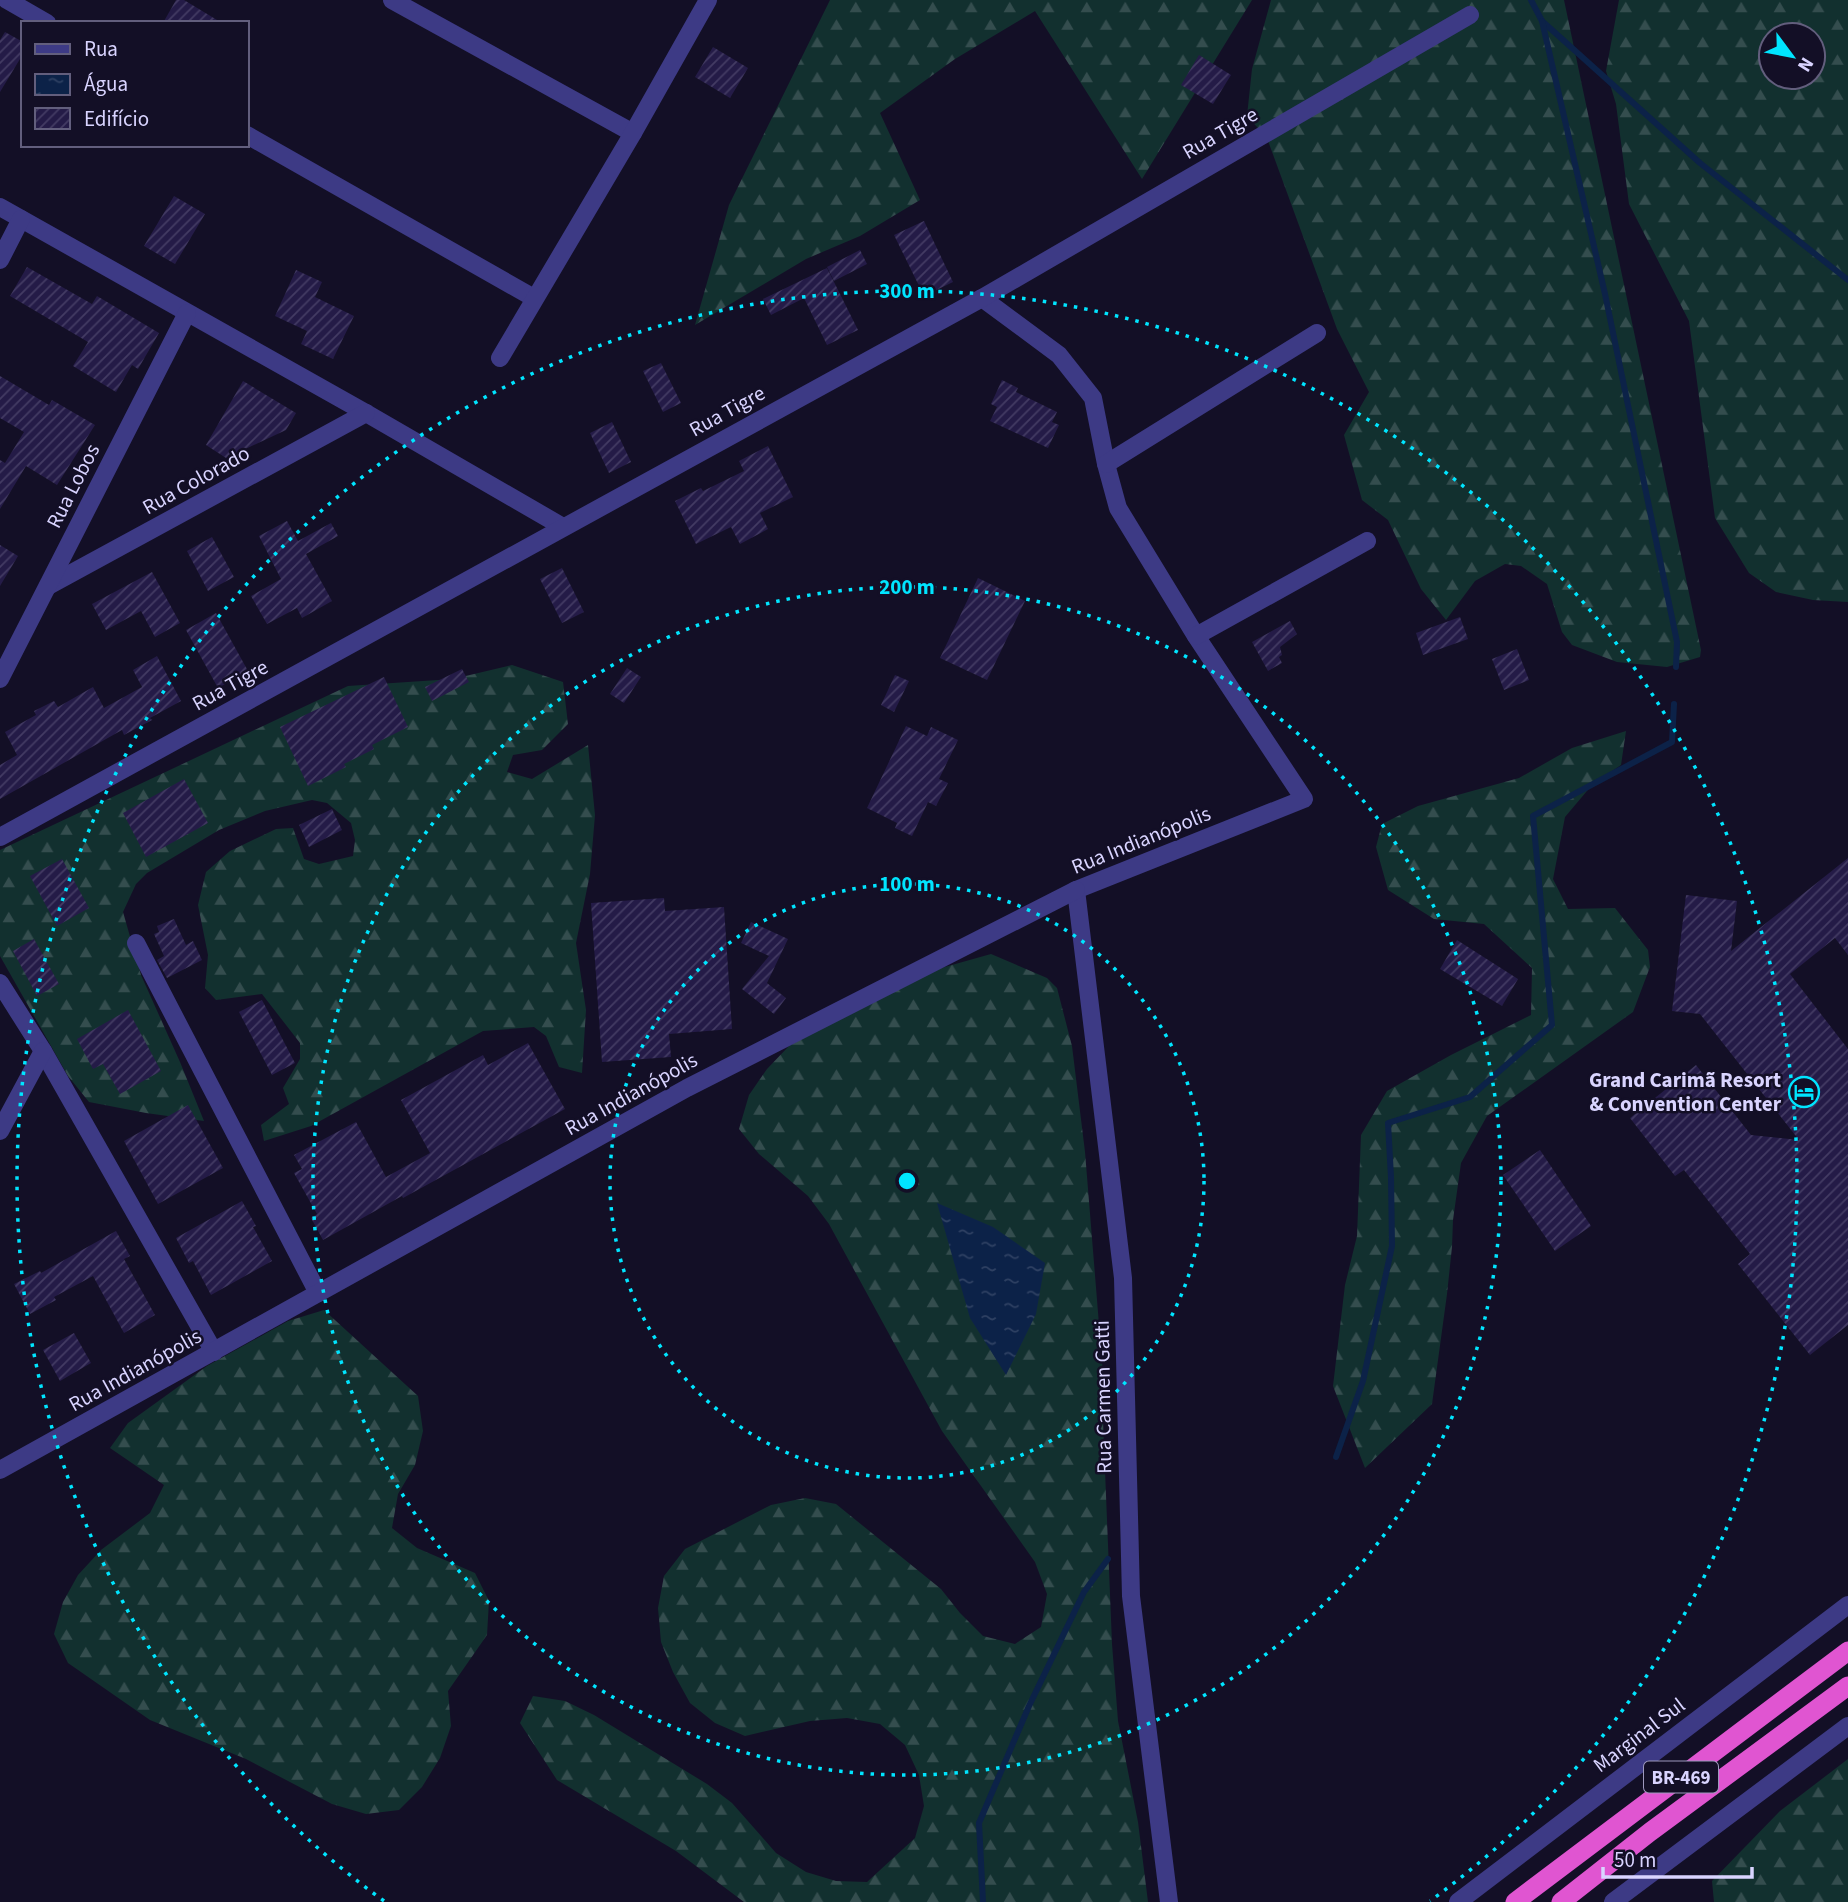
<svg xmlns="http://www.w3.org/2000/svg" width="1848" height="1902" font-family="'Source Sans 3',sans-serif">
  <defs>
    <pattern id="forest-firs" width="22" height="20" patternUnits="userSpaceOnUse" patternTransform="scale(1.75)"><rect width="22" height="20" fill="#12302f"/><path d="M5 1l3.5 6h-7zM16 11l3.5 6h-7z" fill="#344d4e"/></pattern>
    <pattern id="water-ripples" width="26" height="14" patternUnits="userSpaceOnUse" patternTransform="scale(1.75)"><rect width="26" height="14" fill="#0c2248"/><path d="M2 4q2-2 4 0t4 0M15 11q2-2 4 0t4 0" fill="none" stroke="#2f4163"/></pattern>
    <pattern id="building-hatch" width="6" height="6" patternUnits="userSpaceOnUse" patternTransform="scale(1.75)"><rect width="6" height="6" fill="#241b47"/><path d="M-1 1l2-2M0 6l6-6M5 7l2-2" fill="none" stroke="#433b63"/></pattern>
  </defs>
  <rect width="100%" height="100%" fill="#130f26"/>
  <g fill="url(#forest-firs)" fill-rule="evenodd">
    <path d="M830,0H1252L1142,179L1035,11L955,59L880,113L920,200L860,236L806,259L695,325L729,205Z"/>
    <path d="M1271,0H1564L1701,650L1700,657L1667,667L1617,662L1572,645L1562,632L1547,584L1521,566L1505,564L1475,581L1446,620L1421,589L1388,520L1362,500L1344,435L1369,392L1337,329L1267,138L1247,116L1252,69Z"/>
    <path d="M1619,0H1848V602L1813,600L1776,592L1749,573L1715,518L1689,321L1629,204L1616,104L1606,71ZM1771,35H1813V77H1771Z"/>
    <path d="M512,665L563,682L568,724L542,750L513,755L507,772L532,779L588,745L595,815L590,874L576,943L586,1010L582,1073L559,1067L546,1036L534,1027L483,1031L311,1126L264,1141L261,1125L289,1104L283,1088L300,1059V1043L262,994L216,1000L205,988L208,955L198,905L206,872L230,851L276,829L293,828L304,859L319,864L353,856L355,840L351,823L327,803L312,800L265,811L219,830L147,873L136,884L123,912L141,975L180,1062L204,1121L146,1113L89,1102L68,1076L0,956V850L348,686L453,679Z"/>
    <path d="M1626,731L1621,765L1592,785L1565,817L1553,879L1568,909L1615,908L1648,950L1650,967L1633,1012L1487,1116L1461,1163L1453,1220L1452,1247L1447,1294L1432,1404L1365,1468L1333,1386L1345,1285L1357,1236L1361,1135L1387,1091L1451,1055L1531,1015L1532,968L1484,924L1434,919L1388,890L1376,847L1382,824L1418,806L1519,778L1572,748Z"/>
    <path d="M991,954L1047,978L1057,988L1072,1046L1085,1152L1103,1374V1421L1112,1644L1118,1721L1138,1822L1148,1902H744L676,1851L557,1780L520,1723L533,1696L565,1701L594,1715L707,1784L732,1803L776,1853L806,1872L836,1881L867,1882L915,1838L924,1806L919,1775L905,1745L880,1724L847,1718L810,1721L745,1736L715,1723L690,1703L673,1672L661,1642L658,1608L664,1576L685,1549L771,1505L805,1498L836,1504L941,1589L960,1613L983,1636L1015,1644L1041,1627L1047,1594L1035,1562L942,1431L829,1224L808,1196L759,1154L739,1129L749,1095L767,1069L789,1046L845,1014L927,972Z"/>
    <path d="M324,1310L418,1396L423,1431L415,1465L398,1494L392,1528L417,1548L475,1573L489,1601L487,1635L448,1691L451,1726L440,1758L422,1787L399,1810L366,1814L332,1804L246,1759L150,1720L68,1663L54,1634L63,1602L78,1575L101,1550L150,1513L164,1485L110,1448L128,1423L207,1366L288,1321Z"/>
    <path d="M1848,1759V1902H1714L1712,1881L1780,1811Z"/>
  </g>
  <path fill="url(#water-ripples)" d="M937,1203L993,1227L1045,1263L1036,1314L1006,1375L970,1318Z"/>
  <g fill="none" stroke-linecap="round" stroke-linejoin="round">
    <g stroke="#0c2248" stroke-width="6">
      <path d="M1531,0L1542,21L1700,163L1848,280"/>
      <path d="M1542,21L1605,294L1677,642L1676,667"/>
      <path d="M1336,1457L1363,1381L1392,1246L1391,1177L1388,1123L1470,1097L1552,1025L1533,816L1672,742L1674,704"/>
      <path d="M983,1902L979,1823L1029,1706L1084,1592L1108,1559"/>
    </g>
  </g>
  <g fill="url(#building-hatch)">
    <path d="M176,0H184L222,23H163Z"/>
    <path d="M5,32L23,42V54L0,92V40Z"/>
    <path d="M713,47L748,68L730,98L695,77Z"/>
    <path d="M1199,55L1231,75L1213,104L1181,85Z"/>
    <path d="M174,196L205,214L175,264L144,246Z"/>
    <path d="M924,221L953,282L924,296L894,235Z"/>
    <path d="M860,250L867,264L834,281L827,267Z"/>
    <path d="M27,267L92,304L97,296L159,333L138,369L132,365L116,392L73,366L88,342L10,296Z"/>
    <path d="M827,268L858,330L827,345L804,298L771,315L763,299Z"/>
    <path d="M296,270L322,282L315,297L354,316L333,359L301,344L307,331L275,316Z"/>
    <path d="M661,363L681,403L663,412L643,371Z"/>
    <path d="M0,376L49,405L52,400L95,425L57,485L26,466L0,509V460L5,463L24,432L0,418Z"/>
    <path d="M1002,380L1018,388L1016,392L1057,412L1052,422L1059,425L1048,448L990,421L997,407L991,404Z"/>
    <path d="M243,381L296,413L286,430L226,458L206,445Z"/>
    <path d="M612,422L631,462L609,473L590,433Z"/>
    <path d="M768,446L793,497L760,513L768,529L740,544L731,527L696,544L675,501L701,488L703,491L744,471L739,461Z"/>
    <path d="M287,521L298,541L331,523L338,536L306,554L332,601L302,618L297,608L267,624L251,596L281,579L259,536Z"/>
    <path d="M212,537L234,577L208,591L187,551Z"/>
    <path d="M0,545L18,556L0,586Z"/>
    <path d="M562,568L584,612L562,623L540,579Z"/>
    <path d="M152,572L180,623L155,637L141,611L106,630L92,604Z"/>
    <path d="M978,578L1025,601L987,680L940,658Z"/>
    <path d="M216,613L248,671L218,688L186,630Z"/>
    <path d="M1460,617L1468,639L1423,655L1416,633Z"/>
    <path d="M1290,621L1297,634L1280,647L1282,655L1279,657L1282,663L1268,671L1252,642Z"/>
    <path d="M1517,649L1529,680L1504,690L1492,659Z"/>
    <path d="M157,656L181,701L150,718L152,720L124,735L122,730L0,799V765L17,755L5,732L36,715L34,711L54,701L58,707L93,687L104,708L142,687L133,670Z"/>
    <path d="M627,668L641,677L624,703L610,694Z"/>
    <path d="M462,669L469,682L432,701L425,687Z"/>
    <path d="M895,675L909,681L894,712L881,705Z"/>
    <path d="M384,677L408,727L372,745L374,749L344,764L346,767L308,786L280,727Z"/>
    <path d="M906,726L927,736L931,727L958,740L939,779L948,783L936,806L928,802L912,836L895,828L897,823L867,808Z"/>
    <path d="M184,779L208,823L146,857L123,813Z"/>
    <path d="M332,809L342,830L309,847L299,825Z"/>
    <path d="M1848,858V955L1835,938L1790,974L1848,1049V1325L1810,1355L1738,1264L1750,1254L1684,1170L1675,1176L1630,1118L1696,1065L1751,1135L1799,1140L1700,1014L1672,1011L1686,895L1737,901L1731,951Z"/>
    <path d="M62,859L89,908L57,926L30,876Z"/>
    <path d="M664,898L665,911L724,907L732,1029L669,1034L671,1057L602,1062L591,903Z"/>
    <path d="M174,919L186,945L193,941L202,960L167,978L157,960L164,956L154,934L159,932L157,926Z"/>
    <path d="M751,922L788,939L767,983L786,998L774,1014L742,989L769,956L741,943Z"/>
    <path d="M34,939L59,984L37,996L13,951Z"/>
    <path d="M1457,940L1518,979L1502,1006L1440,969Z"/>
    <path d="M262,1000L295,1063L272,1075L239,1012Z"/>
    <path d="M128,1010L161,1071L120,1094L103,1064L93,1069L77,1039Z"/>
    <path d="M528,1043L565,1109L403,1198L402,1196L323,1240L311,1218L317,1214L294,1173L302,1169L294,1155L356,1122L386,1177L430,1153L401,1100L483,1055L488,1065Z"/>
    <path d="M188,1105L223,1168L158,1204L124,1141Z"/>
    <path d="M1540,1150L1591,1226L1555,1251L1503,1175Z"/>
    <path d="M242,1201L256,1226L253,1227L272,1261L211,1295L193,1261L189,1263L176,1238Z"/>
    <path d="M116,1231L130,1256L124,1259L155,1315L124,1333L93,1276L54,1297L56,1300L30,1314L14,1284L40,1271L41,1273Z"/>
    <path d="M74,1333L91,1363L60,1381L43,1350Z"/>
  </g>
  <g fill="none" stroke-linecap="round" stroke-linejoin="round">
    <g stroke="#3d3a85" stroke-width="18">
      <path d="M7,0L47,23"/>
      <path d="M392,0L633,133"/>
      <path d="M247,135L534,298"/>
      <path d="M0,207L366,413L563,527"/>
      <path d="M0,260L21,219"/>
      <path d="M982,298L1059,355L1093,398L1106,464L1118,508L1196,636L1304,799L1076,890L1123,1278L1131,1596L1169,1902"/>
      <path d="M500,358L633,133L708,0"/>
      <path d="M1106,464L1317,333"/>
      <path d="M48,586L366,413"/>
      <path d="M1196,636L1367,541"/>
      <path d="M0,679L187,313"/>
      <path d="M0,837L982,298L1470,15"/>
      <path d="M136,943L318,1293"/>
      <path d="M0,983L43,1051L214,1352"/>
      <path d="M0,1131L43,1051"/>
    </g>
    <g stroke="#3d3a85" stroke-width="18">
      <path d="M0,1470L687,1088L1076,890"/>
      <path d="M1458,1902L1848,1605"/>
      <path d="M1613,1902L1848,1726"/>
    </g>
    <g stroke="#e055d1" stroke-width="19">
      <path d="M1515,1902L1848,1651"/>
      <path d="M1561,1902L1650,1832L1848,1686"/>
    </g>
  </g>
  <g fill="none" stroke="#00e5ff" stroke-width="3.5" stroke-dasharray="3.5 7">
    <circle cx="907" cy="1181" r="297"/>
    <circle cx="907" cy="1181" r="594"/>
    <path d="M384 1901A890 890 0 1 1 1430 1901"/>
  </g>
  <defs>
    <g id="hotel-ring" transform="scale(1.575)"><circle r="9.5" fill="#130f26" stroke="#00e5ff" stroke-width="1.5"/><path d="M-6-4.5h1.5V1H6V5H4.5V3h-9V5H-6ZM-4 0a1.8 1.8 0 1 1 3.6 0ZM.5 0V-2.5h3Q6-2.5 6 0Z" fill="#00e5ff"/></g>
  </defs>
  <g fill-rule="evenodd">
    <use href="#hotel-ring" x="1804" y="1092"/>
  </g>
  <g text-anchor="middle" stroke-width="5" stroke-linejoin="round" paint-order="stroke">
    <rect fill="#130f26" stroke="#9e99be" stroke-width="2" x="1644" y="1761.5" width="74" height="31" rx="5"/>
    <g font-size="19" font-weight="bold" fill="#d9d4ff">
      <text x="1681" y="1784">BR-469</text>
    </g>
    <g font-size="21" fill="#d9d4ff" stroke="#130f26">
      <text transform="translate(1220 133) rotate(-30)" y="7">Rua Tigre</text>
      <text transform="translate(727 411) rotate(-29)" y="7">Rua Tigre</text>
      <text transform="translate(196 480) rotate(-29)" y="7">Rua Colorado</text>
      <text transform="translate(73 486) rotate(-63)" y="7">Rua Lobos</text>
      <text transform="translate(230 685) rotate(-29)" y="7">Rua Tigre</text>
      <text transform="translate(1141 840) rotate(-22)" y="7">Rua Indianópolis</text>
      <text transform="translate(631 1094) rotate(-29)" y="7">Rua Indianópolis</text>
      <text transform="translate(135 1370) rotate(-29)" y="7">Rua Indianópolis</text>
      <text transform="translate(1103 1397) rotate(-91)" y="7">Rua Carmen Gatti</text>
      <text transform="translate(1639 1735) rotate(-37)" y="7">Marginal Sul</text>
    </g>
    <g font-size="21" font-weight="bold" fill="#d9d4ff" stroke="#130f26" text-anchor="end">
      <text x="1781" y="1087">Grand Carimã Resort<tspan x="1781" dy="24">&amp; Convention Center</tspan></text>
    </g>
  </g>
  <circle cx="907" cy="1181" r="10" fill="#00e5ff" stroke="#130f26" stroke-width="3.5"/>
  <g font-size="21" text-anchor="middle" font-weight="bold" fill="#00e5ff" stroke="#130f26" stroke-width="5" stroke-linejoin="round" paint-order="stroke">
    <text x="907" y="298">300 m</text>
    <text x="907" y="594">200 m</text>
    <text x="907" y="891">100 m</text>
  </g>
  <rect x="21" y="21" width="228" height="126" fill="#130f26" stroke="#625e7d" stroke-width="2"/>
  <rect x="35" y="44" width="35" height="10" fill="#3d3a85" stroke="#625e7d" stroke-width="2"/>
  <text x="84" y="56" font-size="21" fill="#d9d4ff">Rua</text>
  <rect x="35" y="74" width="35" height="21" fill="url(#water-ripples)" stroke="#625e7d" stroke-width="2"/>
  <text x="84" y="91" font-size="21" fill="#d9d4ff">Água</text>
  <rect x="35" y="108" width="35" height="21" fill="url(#building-hatch)" stroke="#625e7d" stroke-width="2"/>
  <text x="84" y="126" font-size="21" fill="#d9d4ff">Edifício</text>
  <g transform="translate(1792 56) rotate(122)"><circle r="33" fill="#130f26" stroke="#625e7d" stroke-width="2"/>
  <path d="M0-5L12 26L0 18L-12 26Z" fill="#00e5ff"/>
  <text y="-10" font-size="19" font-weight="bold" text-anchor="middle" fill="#d9d4ff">N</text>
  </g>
  <path d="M1603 1867v10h149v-10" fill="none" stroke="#d9d4ff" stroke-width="3.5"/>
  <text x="1614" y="1867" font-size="21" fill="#d9d4ff" stroke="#130f26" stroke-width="5" paint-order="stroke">50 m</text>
</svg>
